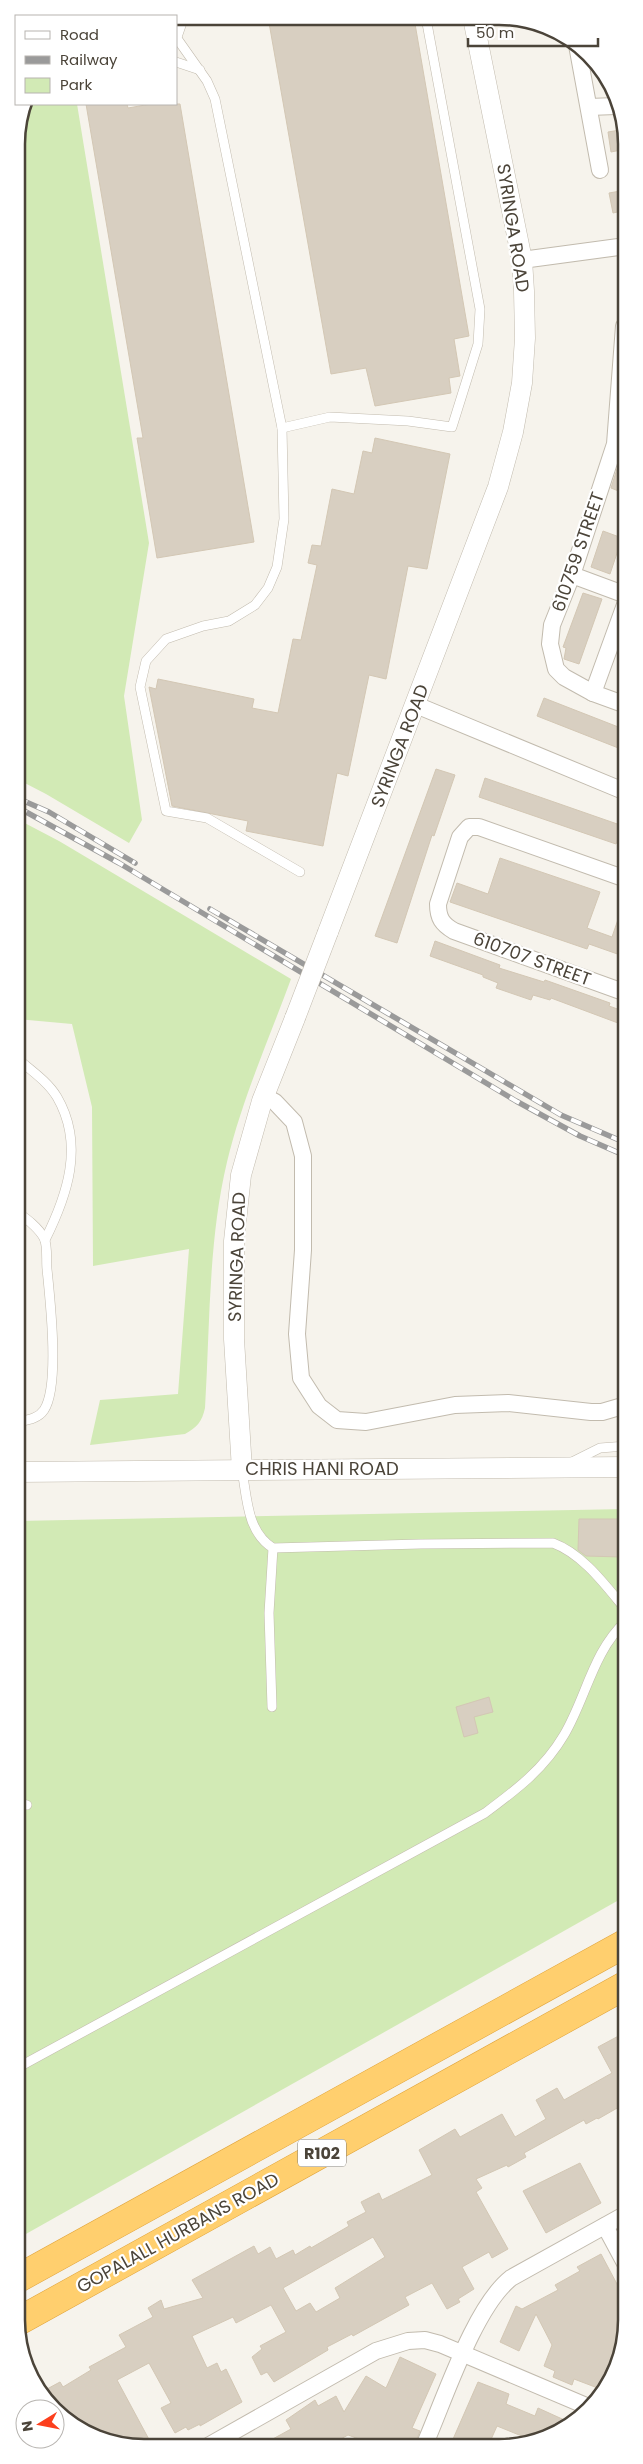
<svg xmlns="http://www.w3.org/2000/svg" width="643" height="2464" font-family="Poppins,sans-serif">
  <rect width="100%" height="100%" fill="#f6f3ec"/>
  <g fill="#d2eab5">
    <path d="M24,104H77L149,543L124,696L142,820L129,843L46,794L17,779V136Z"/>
    <path d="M17,819L59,841L291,979C269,1039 242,1099 227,1162C208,1242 210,1327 205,1408C202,1422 197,1427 185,1434L90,1445L100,1400L178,1394L189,1249L93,1266L92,1107L72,1024L17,1019Z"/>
    <path d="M626,1509V1896L17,2239V1521Z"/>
  </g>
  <g fill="#d8cfc1" stroke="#d3c7b4" fill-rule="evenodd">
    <path d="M268,17L414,18L469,336L454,339L460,376L449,378L451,393L375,406L366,368L331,374Z"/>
    <path d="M86,104H127L128,108L151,104H180L254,542L157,558L137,438H143Z"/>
    <path d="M626,129V149L611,152L608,132Z"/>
    <path d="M626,190V210L613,213L609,193Z"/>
    <path d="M375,438L450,454L427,569L408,566L386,679L369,675L348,776L337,773L323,846L246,831L248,821L172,806L149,687L156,689L158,679L197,687L254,699L252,708L278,713L293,639L301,640L317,565L308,563L312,545L321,546L332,489L354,494L363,451L372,453Z"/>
    <path d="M624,447H626V494L611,488Z"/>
    <path d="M603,531L622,538L610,574L591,567Z"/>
    <path d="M583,593L602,599L579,664L564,659L566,648L563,647Z"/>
    <path d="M544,698L626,730V751L537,716Z"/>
    <path d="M436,769L455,775L434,836L432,835L397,943L375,936Z"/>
    <path d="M485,778L623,826L616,844L479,797Z"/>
    <path d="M500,858L600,892L587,928L612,937L624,902H626V957L589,944L587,949L450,902L457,883L488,894Z"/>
    <path d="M435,941L500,965L499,968L544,982L545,980L610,1003L609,1006L626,1012V1026L551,998L550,1000L533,995L531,1000L496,988L498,983L483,977V975L430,956Z"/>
    <path d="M579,1519H622L621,1557L586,1556L578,1550Z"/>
    <path d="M489,1697L493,1712L474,1717L478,1733L464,1737L456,1707Z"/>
    <path d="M626,2032V2103L598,2119L597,2118L586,2124L584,2120L524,2153L526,2157L508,2167L507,2165L476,2179L482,2188L476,2192L508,2249L492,2258L489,2252L462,2267L474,2289L458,2299L460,2302L447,2309L432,2283L405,2297L409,2305L353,2336L352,2334L327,2347L328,2350L274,2382L267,2372L261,2375L252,2357L262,2349L260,2346L286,2332L271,2305L236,2323L233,2317L192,2336L207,2368L217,2363L221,2372L226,2369L242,2402L200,2426V2424L188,2430L186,2427L175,2433L161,2408L171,2403L149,2363L117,2380L152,2445H118L55,2411L44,2397L50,2394L47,2389L60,2382L63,2387L91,2370L89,2367L126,2347L119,2335L153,2317L148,2308L161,2300L164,2309L203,2298L192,2280L254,2246L258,2254L270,2247L276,2259L293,2250L295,2255L310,2246L311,2248L349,2226L347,2222L366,2212L361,2202L379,2193L382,2200L432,2175L419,2150L455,2129L460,2137L502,2114L515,2137L546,2119L536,2100L557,2088L564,2100L612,2073L598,2047ZM373,2237L385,2257L335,2288L340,2298L316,2312L310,2303L296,2311L283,2288Z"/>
    <path d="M580,2163L601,2203L546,2233L523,2191Z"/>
    <path d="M601,2254L626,2301V2328L623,2344L603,2390L574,2379L572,2385L553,2377L555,2371L544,2366L552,2345L536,2314L519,2351L500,2342L516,2306L522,2309L558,2290L555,2285L580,2271L577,2267Z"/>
    <path d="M400,2357L436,2374L412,2428L420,2431L414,2446H369L370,2443L348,2435L328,2446H260L291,2429L286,2420L315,2400L318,2406L336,2396L344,2412L366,2376L386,2388Z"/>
    <path d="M478,2382L509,2394L506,2404L535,2416L538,2408L571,2423L556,2434L534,2441L497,2426L489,2444L485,2442L484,2446H450Z"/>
  </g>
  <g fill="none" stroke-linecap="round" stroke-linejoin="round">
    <g stroke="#c2bbae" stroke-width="10">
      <g id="service">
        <path d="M176,37L207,81L215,99L282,428L284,519L277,567L268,588L255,605L229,621L203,626L166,639L146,661L140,687L166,811L207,818L300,872"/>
        <path d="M176,40L184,17"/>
        <path d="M176,62L200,70"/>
        <path d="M282,428L330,417L408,421L452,427L478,344L480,309L426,18"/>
        <path d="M19,1060C32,1071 48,1082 57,1097C85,1145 67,1196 45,1240"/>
        <path d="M17,1212C27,1219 38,1227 44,1238C48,1246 46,1260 47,1269C50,1299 60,1386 44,1410C38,1419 27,1420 17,1422"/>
        <path d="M570,1463L600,1448L626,1446"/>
        <path d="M242,1470C247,1498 247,1532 273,1548L420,1544L553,1543C583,1554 606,1586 626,1610"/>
        <path d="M272,1707L269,1613L273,1548"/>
        <path d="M17,1802L27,1805"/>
        <path d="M17,2068L485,1813C516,1790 544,1769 564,1735C586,1698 593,1651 626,1621"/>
      </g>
    </g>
    <g stroke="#c2bbae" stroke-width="18">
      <g id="minor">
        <path d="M577,45L600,170"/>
        <path d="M589,107L616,106"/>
        <path d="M522,260L626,246"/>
        <path d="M624,326L615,444L572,575L552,625L550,644L556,669L564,677L593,693L626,705"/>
        <path d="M572,575L626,595"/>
        <path d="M593,693L626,602"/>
        <path d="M416,705L626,792"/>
        <path d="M626,879L479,827H469L460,837L438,904C438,918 442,924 454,931L626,993"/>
        <path d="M264,1096L275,1102L294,1122L303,1156V1250L297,1334L301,1378L319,1406L337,1420L366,1422L455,1405L508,1403L591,1412H602L626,1405"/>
        <path d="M605,2226L626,2265"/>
        <path d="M208,2446L376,2351L408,2341L425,2340L440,2344L591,2408"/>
        <path d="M424,2446C444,2401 474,2307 511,2278L626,2214"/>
      </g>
    </g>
    <g stroke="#c2bbae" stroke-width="21">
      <g id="tertiary">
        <path d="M328,932L498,487L513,432L522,383L525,338L524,291L522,260L473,18"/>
        <path d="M242,1470L234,1339V1241L241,1175L262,1101L295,1018"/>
        <path d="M17,1472L626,1467"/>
      </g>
    </g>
    <g stroke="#e0a43c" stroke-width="29">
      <g id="motorway">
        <path d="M17,2279L626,1943"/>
        <path d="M17,2322L626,1985"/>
      </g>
    </g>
    <use href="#service" stroke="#fff" stroke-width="9"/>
    <use href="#minor" stroke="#fff" stroke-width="16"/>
    <use href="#tertiary" stroke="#fff" stroke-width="20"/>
    <use href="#motorway" stroke="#ffcf6e" stroke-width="28"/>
    <g stroke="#9a9a9a" stroke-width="5.5">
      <g id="rail">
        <path d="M17,798L49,812L135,863"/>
        <path d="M17,807L119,863L516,1101L580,1136L626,1156"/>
        <path d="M210,909L561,1115L626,1143"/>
      </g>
    </g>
    <use href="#rail" stroke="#fff" stroke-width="4" stroke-dasharray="11" stroke-linecap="butt"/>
    <g stroke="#c2bbae" stroke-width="21" stroke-linecap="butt">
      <path id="tertiary-bridge" d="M295,1018L328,932"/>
    </g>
    <use href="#tertiary-bridge" stroke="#fff" stroke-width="20"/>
  </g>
  <g text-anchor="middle" stroke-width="4.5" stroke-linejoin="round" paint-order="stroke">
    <rect fill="#fff" stroke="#817c74" stroke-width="1" x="298" y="2139.5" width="48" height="27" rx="4"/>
    <g font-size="16" font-weight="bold" fill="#4b4439">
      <text x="322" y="2159">R102</text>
    </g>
    <g font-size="18" fill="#4b4439" stroke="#fff">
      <text transform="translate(513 228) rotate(81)" y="6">SYRINGA ROAD</text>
      <text transform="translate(578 552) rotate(-71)" y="6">610759 STREET</text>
      <text transform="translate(400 746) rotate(-69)" y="6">SYRINGA ROAD</text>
      <text transform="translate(532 959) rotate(20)" y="6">610707 STREET</text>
      <text transform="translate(237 1257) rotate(-88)" y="6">SYRINGA ROAD</text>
      <text x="322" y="1475">CHRIS HANI ROAD</text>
      <text transform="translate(178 2233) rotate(-29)" y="6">GOPALALL HURBANS ROAD</text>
    </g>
  </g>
  <path d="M0 0H643V2464H0ZM144 25H499A119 119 0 0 1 618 144V2320A119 119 0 0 1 499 2439H144A119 119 0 0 1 25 2320V144A119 119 0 0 1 144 25Z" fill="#fff" fill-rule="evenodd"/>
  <path fill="none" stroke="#4b4439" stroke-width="2.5" d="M144 25H499A119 119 0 0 1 618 144V2320A119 119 0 0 1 499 2439H144A119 119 0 0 1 25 2320V144A119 119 0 0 1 144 25Z"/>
  <rect x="15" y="15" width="162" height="90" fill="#ffffff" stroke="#b7b4b0"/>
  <rect x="25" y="31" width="25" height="8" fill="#ffffff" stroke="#b7b4b0"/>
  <text x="60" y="40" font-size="15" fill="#4b4439">Road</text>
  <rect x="25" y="56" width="25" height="8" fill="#9a9a9a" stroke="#b7b4b0"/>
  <text x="60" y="65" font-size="15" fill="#4b4439">Railway</text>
  <rect x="25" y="78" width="25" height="15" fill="#d2eab5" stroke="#b7b4b0"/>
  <text x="60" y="90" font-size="15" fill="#4b4439">Park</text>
  <g transform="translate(40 2424) rotate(260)"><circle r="24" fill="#ffffff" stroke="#b7b4b0"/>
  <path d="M0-4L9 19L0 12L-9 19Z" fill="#fc3f1d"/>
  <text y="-8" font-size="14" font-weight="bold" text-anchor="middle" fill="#4b4439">N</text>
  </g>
  <path d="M468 38v8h130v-8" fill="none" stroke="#4b4439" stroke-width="2.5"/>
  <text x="476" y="38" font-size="15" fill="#4b4439" stroke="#ffffff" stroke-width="4" paint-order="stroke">50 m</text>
</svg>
